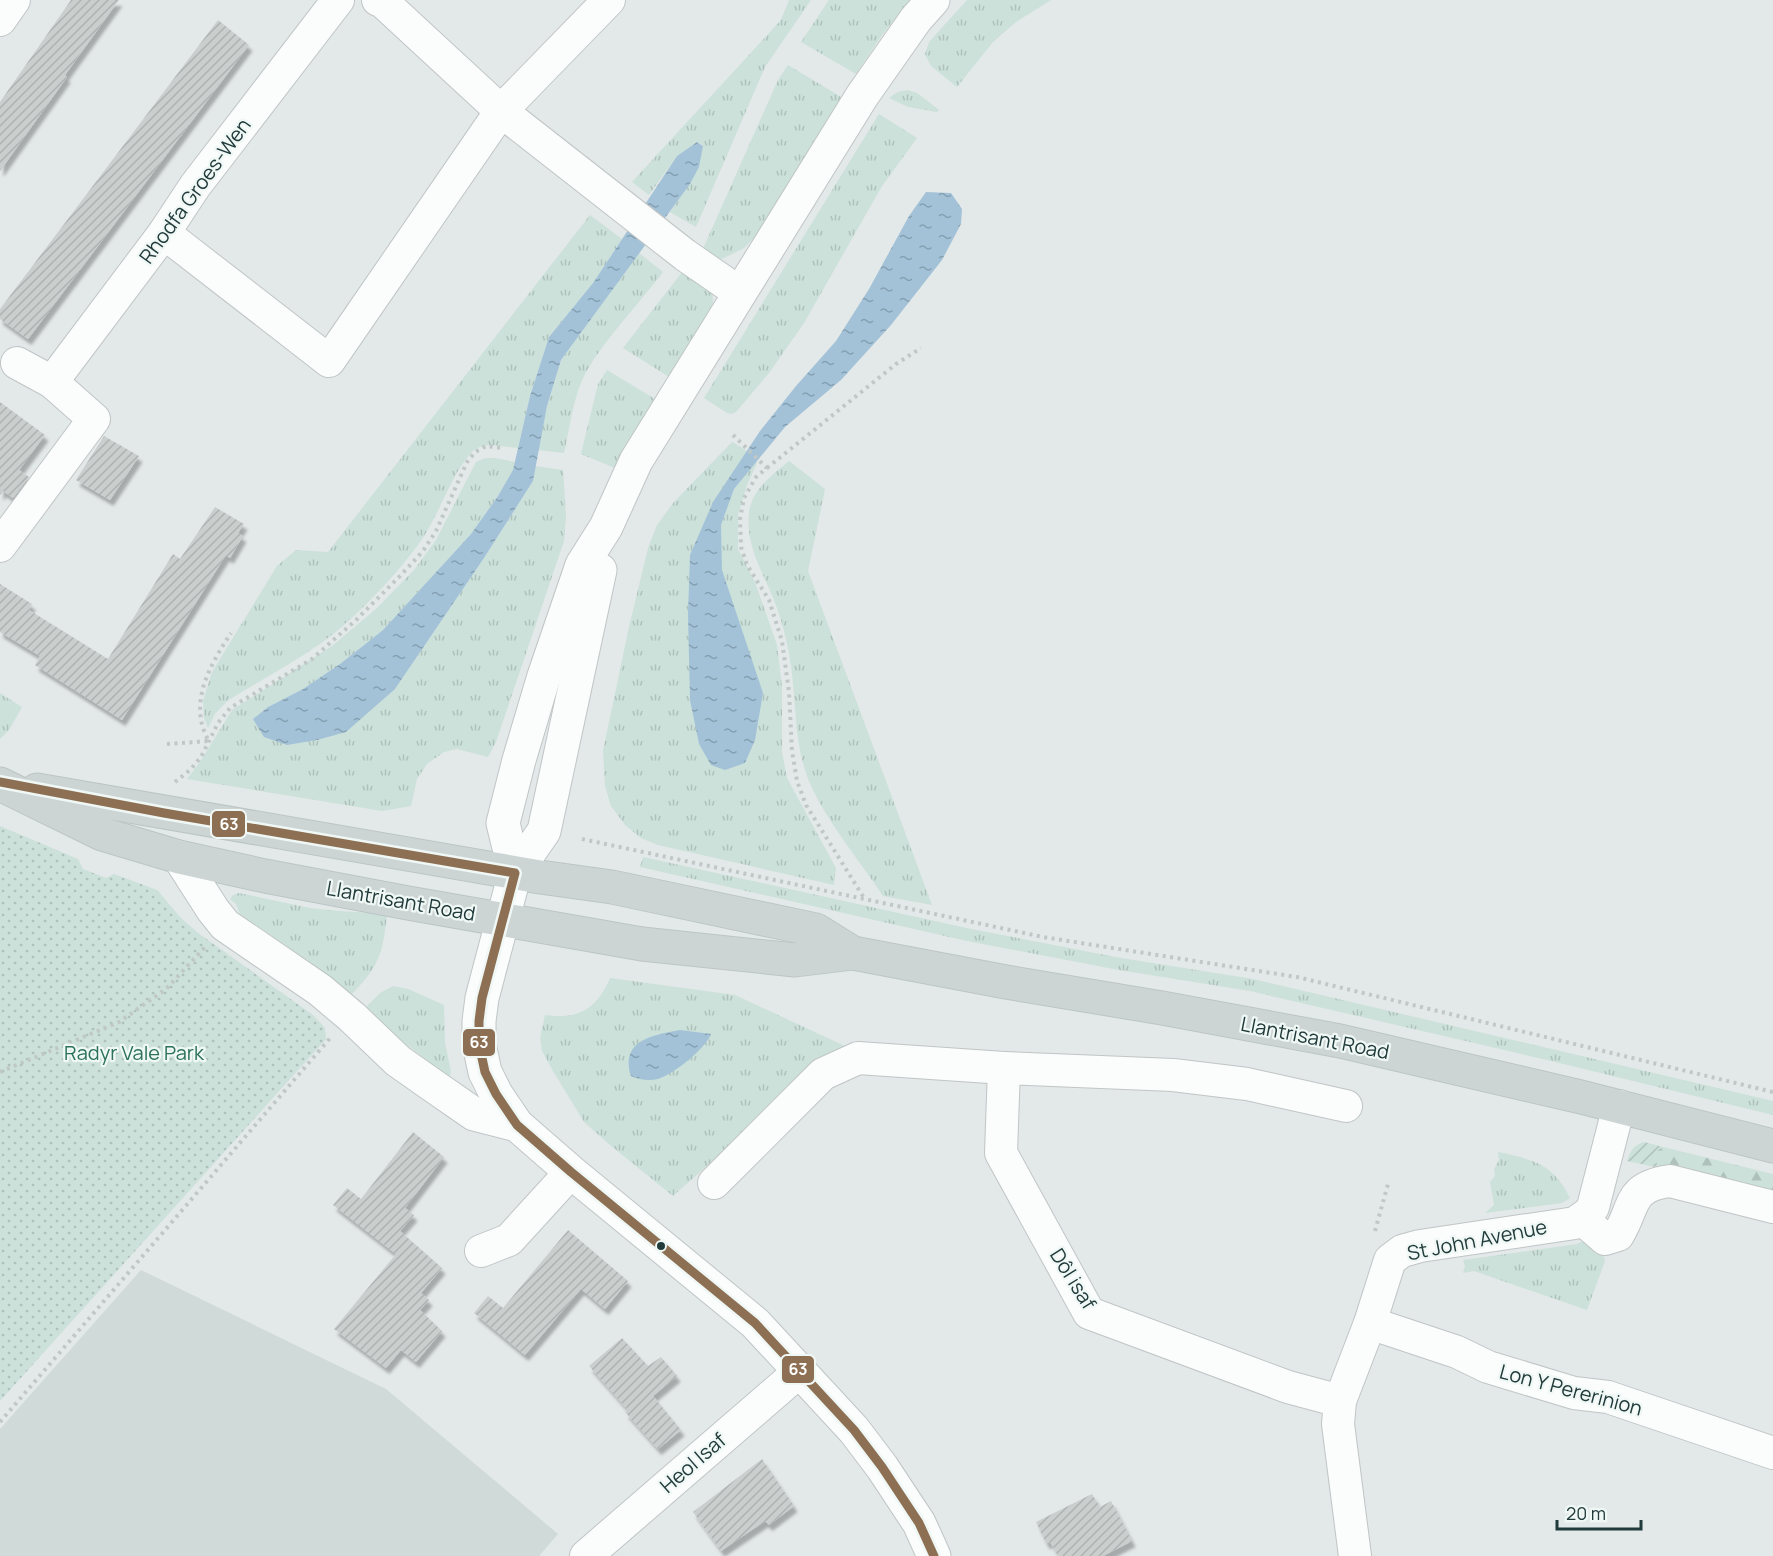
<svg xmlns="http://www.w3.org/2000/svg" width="1773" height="1556" font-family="Manrope,sans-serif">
  <defs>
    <pattern id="grass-tufts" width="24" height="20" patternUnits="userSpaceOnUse" patternTransform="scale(1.5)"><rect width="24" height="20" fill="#cbe1d9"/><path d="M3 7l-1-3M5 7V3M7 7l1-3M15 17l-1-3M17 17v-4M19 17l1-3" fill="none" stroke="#aec2bb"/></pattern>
    <pattern id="forest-firs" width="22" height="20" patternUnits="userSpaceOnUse" patternTransform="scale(1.5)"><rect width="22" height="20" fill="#cbe1d9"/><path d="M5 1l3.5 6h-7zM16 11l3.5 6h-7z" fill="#aec2bb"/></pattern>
    <pattern id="park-dots" width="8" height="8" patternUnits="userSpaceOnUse" patternTransform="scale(1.5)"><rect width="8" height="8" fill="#cbe1d9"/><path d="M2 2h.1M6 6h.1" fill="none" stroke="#aec2bb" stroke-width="1.8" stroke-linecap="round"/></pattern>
    <pattern id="garden-furrows" width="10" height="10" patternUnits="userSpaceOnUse" patternTransform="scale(1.5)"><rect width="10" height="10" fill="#cbe1d9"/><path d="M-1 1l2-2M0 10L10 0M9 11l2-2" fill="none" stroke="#aec2bb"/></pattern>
    <pattern id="water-ripples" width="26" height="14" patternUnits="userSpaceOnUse" patternTransform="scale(1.5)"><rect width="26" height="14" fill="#a3c2d8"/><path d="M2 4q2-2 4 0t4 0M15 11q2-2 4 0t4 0" fill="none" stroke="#849fb0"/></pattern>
    <pattern id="building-hatch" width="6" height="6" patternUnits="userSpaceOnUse" patternTransform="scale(1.5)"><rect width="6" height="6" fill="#cacfce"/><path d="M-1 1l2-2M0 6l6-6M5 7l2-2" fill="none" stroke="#adb3b2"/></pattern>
    <filter id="shadow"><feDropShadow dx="3.5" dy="6" stdDeviation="1.5" flood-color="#0004"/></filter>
  </defs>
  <rect width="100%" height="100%" fill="#e3e8e8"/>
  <path fill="#d0dad8" d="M141,1270L386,1389L558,1534L539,1556H0V1429Z"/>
  <g fill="url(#grass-tufts)">
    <path d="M789,0H811L765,67L696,227L670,212C688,187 697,176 703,145L697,142L677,156L649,195L632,182L781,20Z"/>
    <path d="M829,0H910L882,35L856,74L801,42Z"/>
    <path d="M967,0H1051L1016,22L993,42L957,87L931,66L925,54L929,42Z"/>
    <path d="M788,65L841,97L765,227L744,248L722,259L710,257L702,251L778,80Z"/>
    <path d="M908,90L917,93L939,110L937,112L908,107L889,98L898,92Z"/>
    <path d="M879,114L917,138L882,186L804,323L769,373L736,412L731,414L727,413L704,398Z"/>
    <path d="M590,215L622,239L593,283L549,337L530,396L518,448C503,447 482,440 471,453C450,477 441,510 424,536C400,572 354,620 320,644C290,665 257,682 227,701L215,714L208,728L204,718L203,701L212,672L277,566L296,550L328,552Z"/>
    <path d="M639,253L663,272C638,305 607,336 586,372C573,396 570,427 564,453L538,450L547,406L561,360Z"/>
    <path d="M687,266C703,280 717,286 712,310L669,377L623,348Z"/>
    <path d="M607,370L655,399L617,469L581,454L598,384Z"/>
    <path d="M732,442L744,449L757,463L747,485L738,515V549L755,582L777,645L782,687V752L787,778L836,868L834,885L658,845L641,838L625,825L611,806L605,786L603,751L629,627L648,548L657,525L674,502Z"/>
    <path d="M485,458H494L515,462L514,470L498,496L471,534L383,630L340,664L303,689L268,707L395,689L484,558L533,481L535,466L563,470L566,517L564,541L496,742L488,757L457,749L444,752L427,764L417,779L411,806L382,811L187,779L200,762L232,710L332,646L376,609L414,570L436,540L476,462Z"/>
    <path d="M789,461L825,489L808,571L932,905L883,896C860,861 819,812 806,773C795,741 796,707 792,674C790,653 784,628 777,608C766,576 745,549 749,513C752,489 772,475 789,461Z"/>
    <path d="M0,693L22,707L9,730L0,739Z"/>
    <path d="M643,857L971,929L1121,958L1253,979L1773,1101V1115L1547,1060L1250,991L1119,970L967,941L640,867Z"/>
    <path d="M239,893L310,908L338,911L387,914C383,953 379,967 351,995L302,957L240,914L236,904L230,899L233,895Z"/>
    <path d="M610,978L735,995L847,1047L828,1058L673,1196L610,1145L584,1122L553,1071L542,1051L540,1038L545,1015C578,1020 597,1009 610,978Z"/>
    <path d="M393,986L408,989L444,1005L445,1042L451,1072L449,1079L437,1080L432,1064L390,1032L366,1007L380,993Z"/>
    <path d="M1498,1152C1532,1159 1554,1164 1570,1198L1562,1203L1485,1213L1494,1205L1490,1182L1495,1176L1494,1169L1499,1160Z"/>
    <path d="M1589,1238L1602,1251L1605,1261L1587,1310L1474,1271L1463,1273L1465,1266L1463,1260L1564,1246L1577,1244Z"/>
  </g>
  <path fill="url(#forest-firs)" d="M1663,1147L1773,1174V1198L1660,1168L1654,1159L1656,1151Z"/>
  <path fill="url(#park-dots)" d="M0,826L78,859L83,869L106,878L114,874L157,890L181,918L198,933L313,1015L325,1028L326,1039L0,1401Z"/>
  <path fill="url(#garden-furrows)" d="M1644,1142L1663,1147L1656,1151L1654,1159L1660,1168L1627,1161C1631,1150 1633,1146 1644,1142Z"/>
  <g fill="url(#water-ripples)">
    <path d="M697,142L703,146L699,167L690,184L561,360L547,406L533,481L484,558L395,689L346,732L317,740L287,745L264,737L253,719L268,707L303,689L340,664L383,630L471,534L498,496L513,470L530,396L549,337L593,283L677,156Z"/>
    <path d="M926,192L951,193L962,209L961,224L942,260L891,325L841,380L785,427L734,489L721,525L722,570L763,693L755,740L745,763L725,770L711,765L699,744L690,700L688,614L690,555L713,502L760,431L796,386L836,341L869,289L909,216Z"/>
    <path d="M680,1030L711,1034C705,1049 674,1074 658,1079C650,1081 639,1080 631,1076C620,1040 653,1035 680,1030Z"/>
  </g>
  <g fill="url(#building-hatch)" filter="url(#shadow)">
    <path d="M71,0H119L65,75L67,77L0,171V102Z"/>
    <path d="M218,20L249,45L28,339L0,319V309Z"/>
    <path d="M0,402L45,435L19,470L29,477L13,498L3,491L0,495Z"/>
    <path d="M104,436L139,456L110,500L76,480Z"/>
    <path d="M215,507L244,524L238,533L243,536L230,558L226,555L122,720L35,665L40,656L0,632V584L32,604L29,610L108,659L173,554L180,559Z"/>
    <path d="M413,1132L444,1157L405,1208L414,1215L400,1231L442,1268L421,1293L429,1300L420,1310L442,1331L416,1362L401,1350L386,1368L334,1329L396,1254L333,1205L347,1188L361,1199Z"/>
    <path d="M568,1230L628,1281L605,1309L581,1289L525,1355L474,1313L488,1296L503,1308Z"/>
    <path d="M622,1338L648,1366L661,1357L677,1376L653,1396L681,1430L658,1449L625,1412L628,1410L589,1366Z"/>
    <path d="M762,1459L794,1506L769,1525L765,1521L721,1551L693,1512Z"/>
    <path d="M1092,1494L1100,1507L1111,1501L1132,1541L1103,1556H1058L1050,1542L1046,1543L1036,1522Z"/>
  </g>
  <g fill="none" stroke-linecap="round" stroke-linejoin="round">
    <g stroke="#c0c5c5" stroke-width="34">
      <g id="minor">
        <path d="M378,0L383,2L501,111L685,255L740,293"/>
        <path d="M0,20L14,0"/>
        <path d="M164,233L329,361L501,111L609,0"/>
        <path d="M17,363L52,382"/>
        <path d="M0,546L94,419L52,382L164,233L195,186L338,0"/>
        <path d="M714,1183L823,1074L858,1058L1004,1068"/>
        <path d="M1582,1219L1605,1239L1618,1235C1636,1206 1627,1187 1670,1181L1773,1207"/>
        <path d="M481,1251L509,1240L571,1172"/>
        <path d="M1370,1323L1457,1352L1488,1367L1574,1393L1608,1397L1773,1453"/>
        <path d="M1340,1401L1288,1387L1089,1313L1001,1153L1004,1068L1173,1075L1247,1084L1346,1106"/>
        <path d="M586,1556L800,1371"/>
        <path d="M1355,1556L1338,1424L1340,1401L1370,1323L1390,1260L1402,1251L1420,1246L1575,1223L1589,1213L1593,1207L1619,1106"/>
      </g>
    </g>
    <g stroke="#c0c5c5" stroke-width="35">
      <g id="tertiary">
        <path d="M515,873L503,823L519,760L544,676L582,565L606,527L636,461L862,96L916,19L933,0"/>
        <path d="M515,873L544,831L600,570"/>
      </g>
    </g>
    <g stroke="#bfc6c5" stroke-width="35">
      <g id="secondary">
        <path d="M179,857L213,910L225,925L320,990L352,1017L398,1061L435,1087L474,1114L517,1125"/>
        <path d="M515,873L482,998L479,1021V1044L485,1072L496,1094L517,1125L571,1172L755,1323L854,1430L882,1467L919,1523L934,1556"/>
      </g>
    </g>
    <g stroke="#bcc5c5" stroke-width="35">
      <g id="primary">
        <path d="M0,784L102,834L179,857L265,876L408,903L642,944L795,960L853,953L1006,982L1162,1008L1340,1041L1581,1097L1773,1146"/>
        <path d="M37,790L540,877L612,887L816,930L853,953"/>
      </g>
    </g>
    <g stroke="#c0c8c7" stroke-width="4" stroke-dasharray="3 4.5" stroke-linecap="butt">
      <path d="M733,435L767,468L756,477L744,498L740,519L741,547L747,565L769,600L782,641L789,692L792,751L797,781L806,805L864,898"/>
      <path d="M767,468L896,364L921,348"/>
      <path d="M167,744L209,741C187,704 210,665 231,633"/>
      <path d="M175,782L190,770L201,757L218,723L230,708L312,659L356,620L401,575L423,551L436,531L467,462L475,452L486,446L502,448"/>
      <path d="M582,839L1043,937L1297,977L1773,1092"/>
      <path d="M0,1072L119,1022L166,989L206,946"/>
      <path d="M1375,1231L1388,1184"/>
      <path d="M0,1422L331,1037"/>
    </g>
    <use href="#minor" stroke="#fbfcfc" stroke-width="32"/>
    <use href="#tertiary" stroke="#fbfcfc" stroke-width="33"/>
    <use href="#secondary" stroke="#fbfcfc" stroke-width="33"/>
    <use href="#primary" stroke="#cdd4d4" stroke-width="33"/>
    <g stroke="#f0f8f6" stroke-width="14">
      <path id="bus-1" d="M0,782L164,813L515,873L482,998L479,1021V1044L485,1072L496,1094L517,1125L571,1172L755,1323L854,1430L882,1467L919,1523L934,1556"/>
    </g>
    <use href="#bus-1" stroke="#8d7054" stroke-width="9"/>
  </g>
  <circle fill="#213b3b" stroke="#f0f8f6" stroke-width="2" cx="661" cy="1246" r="5"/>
  <g text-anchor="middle" stroke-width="4.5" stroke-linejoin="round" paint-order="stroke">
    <g font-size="20" fill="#213b3b" stroke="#f0f8f6">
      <text transform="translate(195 191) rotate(-54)" y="7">Rhodfa Groes-Wen</text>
      <text transform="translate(401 901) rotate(10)" y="7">Llantrisant Road</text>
      <text transform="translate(1315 1038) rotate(11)" y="7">Llantrisant Road</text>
      <text transform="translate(1477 1240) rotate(-11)" y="7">St John Avenue</text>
      <text transform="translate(1073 1279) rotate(58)" y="7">Dôl isaf</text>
      <text transform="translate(1571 1390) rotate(15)" y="7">Lon Y Pererinion</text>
      <text transform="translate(693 1463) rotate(-41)" y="7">Heol Isaf</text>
    </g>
    <g font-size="20" fill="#2b7259" stroke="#f0f8f6">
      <text x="134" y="1060">Radyr Vale Park</text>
    </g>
  </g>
  <g stroke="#f0f8f6" stroke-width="2">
    <rect x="211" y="810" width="35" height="28" rx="6" fill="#8d7054"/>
    <rect x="462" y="1028" width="34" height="29" rx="6" fill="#8d7054"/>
    <rect x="781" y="1355" width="34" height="29" rx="6" fill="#8d7054"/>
  </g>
  <g font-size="16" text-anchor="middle" font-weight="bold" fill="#fff">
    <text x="229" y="830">63</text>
    <text x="479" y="1048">63</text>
    <text x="798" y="1375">63</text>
  </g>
  <path d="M1557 1520v9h84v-9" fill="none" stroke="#213b3b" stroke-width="3"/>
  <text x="1566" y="1520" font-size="18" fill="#213b3b" stroke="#f0f8f6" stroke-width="4.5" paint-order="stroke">20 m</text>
</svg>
